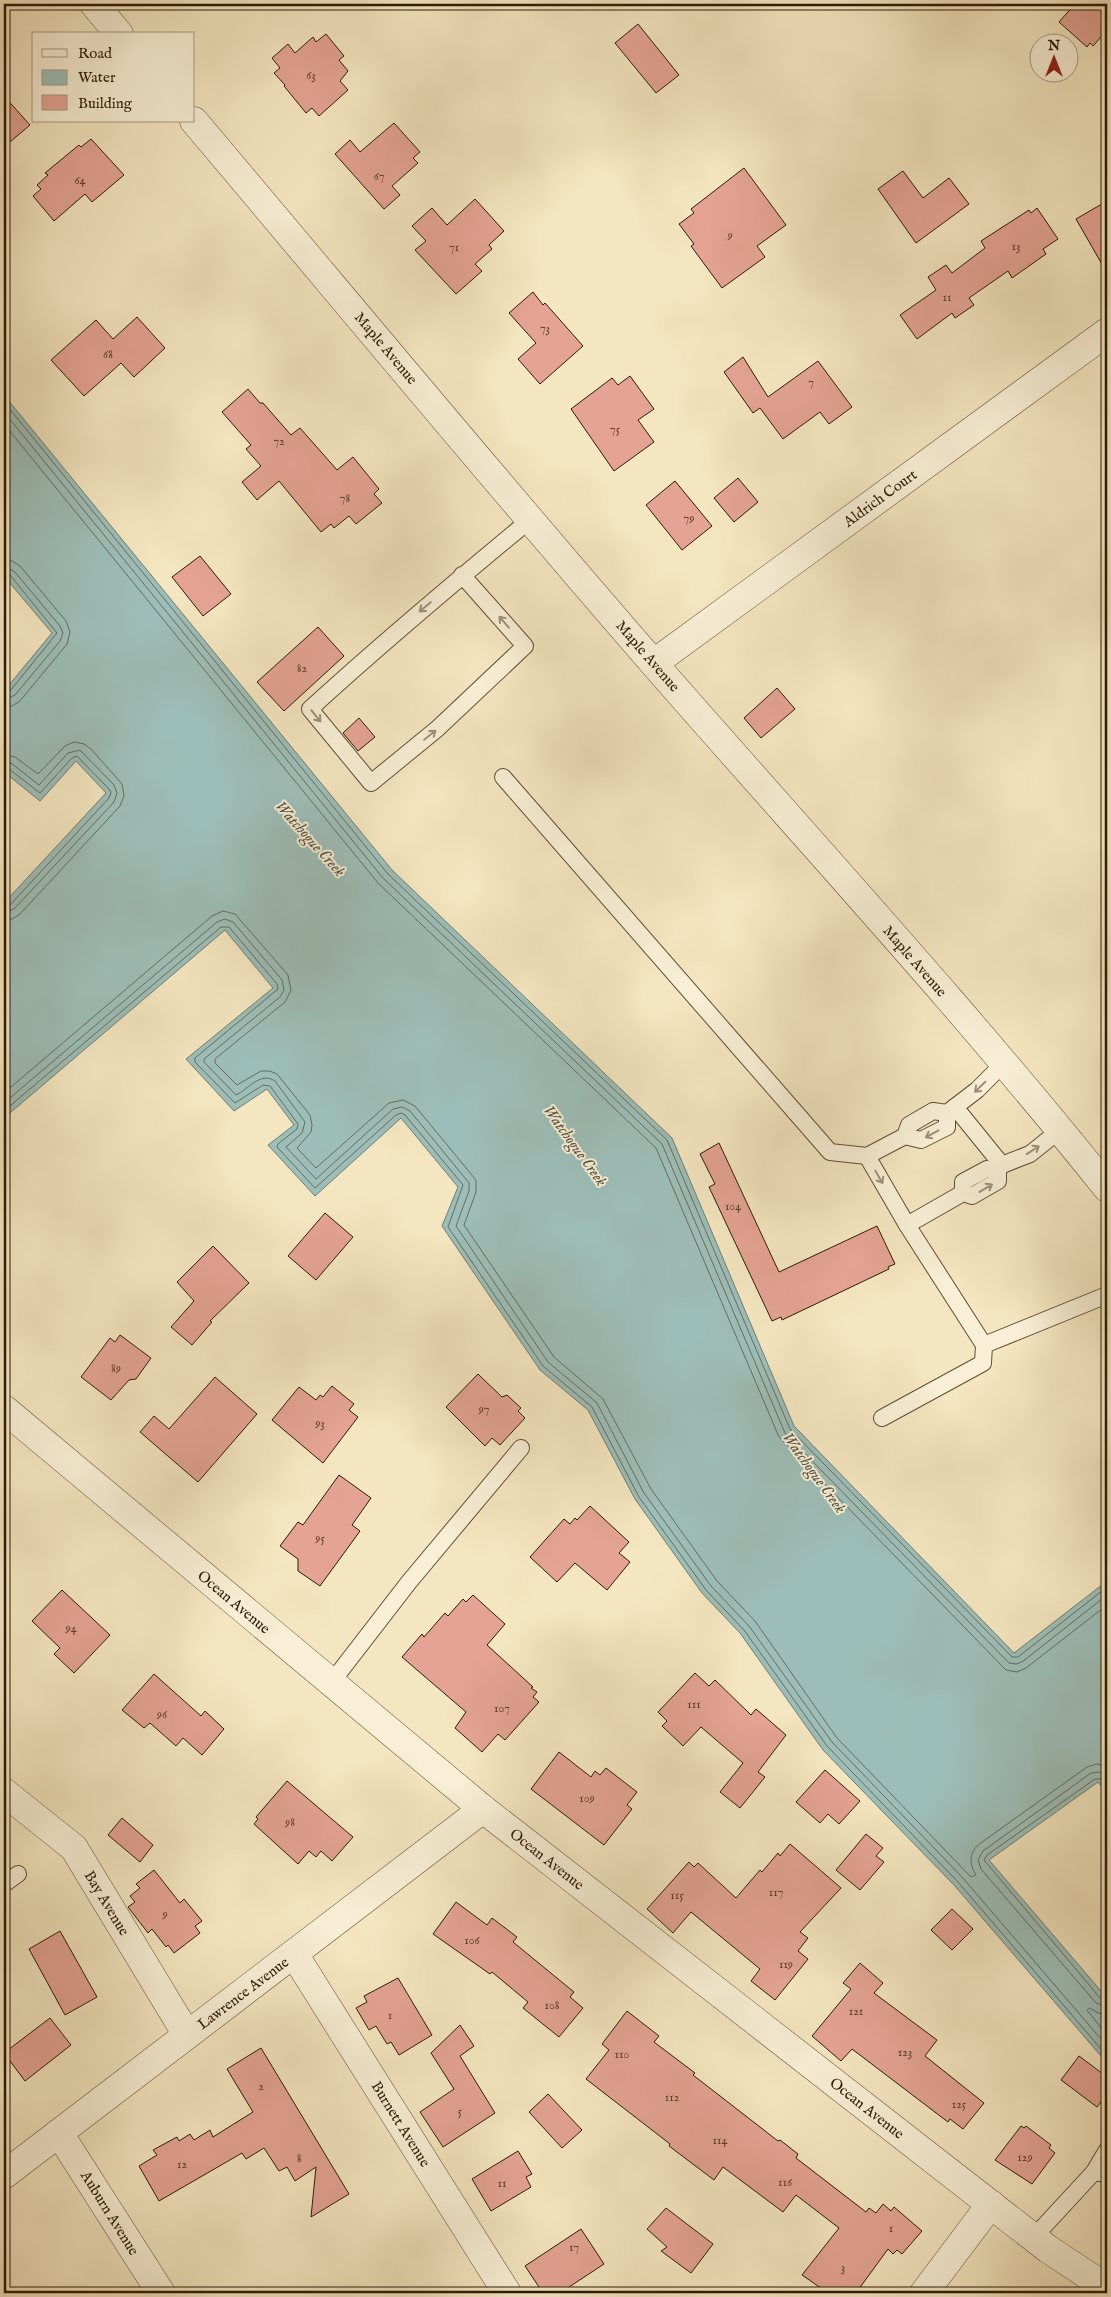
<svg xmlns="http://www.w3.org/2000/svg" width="1111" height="2297" font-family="'IM FELL English',serif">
  <rect width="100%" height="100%" fill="#f4e6c0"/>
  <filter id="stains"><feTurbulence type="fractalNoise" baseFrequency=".004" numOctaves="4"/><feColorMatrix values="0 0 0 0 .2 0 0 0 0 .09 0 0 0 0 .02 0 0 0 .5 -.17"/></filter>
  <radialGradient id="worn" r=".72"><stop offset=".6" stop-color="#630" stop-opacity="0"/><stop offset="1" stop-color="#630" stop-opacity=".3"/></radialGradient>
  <path fill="#9dbeb8" stroke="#707d71" d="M4,395L392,870L672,1138L794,1426L1014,1653L1107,1581V1793L1098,1782L989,1860L1107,1998V2063L954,1885L823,1750L740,1633L702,1593L635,1499L588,1410L540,1370L442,1226L458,1187L401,1118L315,1196L268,1145L294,1125L267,1089L234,1111L186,1059L273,988L225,930L4,1118V903L106,793L76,761L40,801L4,772V691L52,633L4,576Z"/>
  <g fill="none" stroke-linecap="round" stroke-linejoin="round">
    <g stroke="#656c5f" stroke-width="1">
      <path d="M4,402L388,874L667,1140L790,1429L1012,1657H1018L1107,1587"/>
      <path d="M4,412L383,878L662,1144L785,1433L1009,1663L1016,1664L1022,1662L1107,1595"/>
      <path d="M4,424L378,883L656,1148L779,1437L1006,1670L1017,1672L1026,1668L1107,1605"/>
      <path d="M4,560L12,561L20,566L66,621L70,632L67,644L20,701L12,706L4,707"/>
      <path d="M4,567L14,571L60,626L63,633L60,641L15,695L4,700"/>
      <path d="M4,573L10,575L57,633L10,691L4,693"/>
      <path d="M4,754L15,757L38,774L65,746L74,742L84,744L91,749L122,784L124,796L120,806L20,914L12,919L4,920"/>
      <path d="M4,762L11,763L39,785L68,753L80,750L114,785L117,793L114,802L14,909L4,913"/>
      <path d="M4,768L9,769L40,793L72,758L77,756L109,789L111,793L109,798L10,905L4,906"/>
      <path d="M4,1093L212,916L223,911L235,914L288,975L291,990L285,1002L215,1059V1063L237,1085L261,1071H270L277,1074L310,1115L312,1125L311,1132L297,1148L316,1168L389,1103L403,1100L415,1106L476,1180V1192L464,1225L554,1357L603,1399L651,1489L717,1581L755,1621L837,1738L971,1877L976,1875C969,1864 969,1854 978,1845L1087,1767L1097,1764L1107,1766"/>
      <path d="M4,1103L217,922L225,919L233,922L282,980L284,990L280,997L204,1059V1062L236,1095C248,1090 260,1071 275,1081L305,1122L302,1133L286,1147L316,1179L393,1109L402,1107L410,1111L469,1183V1191L456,1226L548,1362L597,1403L644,1493L711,1586L749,1626L832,1742L962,1877L1107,2046"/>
      <path d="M4,1111L221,927H229L277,984L278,989L195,1058V1062L235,1103L263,1085L270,1086L298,1124L297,1129L278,1144L277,1147L315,1188L396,1115L401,1113L405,1115L463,1185L448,1227L543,1366L592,1407L639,1497L706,1590L744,1630L827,1746L958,1882L1107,2056"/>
      <path d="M1107,1776L1100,1772L1091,1773L983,1851L978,1860L981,1869L1096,2003L1107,2007"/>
      <path d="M1107,1785L1101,1779H1095L987,1855L984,1860L1101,1999L1107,2001"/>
      <path d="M1107,2015L1098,2013L1090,2008L1087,2010L1107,2035"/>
    </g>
  </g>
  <g fill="#e4a394" stroke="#2d1b06">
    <path d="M1075,4H1107V30L1093,46L1090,43L1087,47L1059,22Z"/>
    <path d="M638,24L679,75L656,93L615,43Z"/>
    <path d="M326,34L344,56L339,60L348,71L340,81L348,90L319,116L312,108L306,113L284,86L285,85L274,73L280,68L272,58L288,44L295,53L313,37L316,42Z"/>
    <path d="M4,96L30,125L4,147Z"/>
    <path d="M394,123L420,152L413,158L418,163L392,186L400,195L384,209L335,154L350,140L360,152Z"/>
    <path d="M91,139L124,175L92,202L85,194L54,221L33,196L41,189L37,185L48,175L45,173L79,145L81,147Z"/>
    <path d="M744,168L786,225L757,246L765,257L722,288L691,246L694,244L679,224L694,213L691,209Z"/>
    <path d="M903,171L923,198L949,178L969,204L916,243L878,189Z"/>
    <path d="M475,199L504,231L489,245L492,249L475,264L482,271L456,294L415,250L426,241L412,226L432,208L447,225Z"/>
    <path d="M1107,201V273L1076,219Z"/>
    <path d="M1037,208L1058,239L1043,249L1046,254L1012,278L1008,271L969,298L974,305L955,318L952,313L917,339L900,315L936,290L928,277L946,265L952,273L985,248L981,241L1029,210L1031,213Z"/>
    <path d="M533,292L543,305L545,303L583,346L540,384L518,359L536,343L509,313Z"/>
    <path d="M137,317L165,348L134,377L121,363L84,396L51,360L96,320L113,339Z"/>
    <path d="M743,357L768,397L818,361L852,407L829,424L820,412L783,439L760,408L753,413L724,372Z"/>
    <path d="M630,376L654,409L638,420L654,442L614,471L571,409L612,378L618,385Z"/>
    <path d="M248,389L260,403H263L291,435L300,428L337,470L353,457L379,489L374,494L382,503L356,524L349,516L334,528L331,524L321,532L279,481L257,500L242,482L261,466L246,449L251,445L222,412Z"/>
    <path d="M738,478L758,502L734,522L714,498Z"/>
    <path d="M675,481L712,526L682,550L646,505Z"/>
    <path d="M200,556L231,594L203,616L172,577Z"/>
    <path d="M318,627L344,656L284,711L257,682Z"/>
    <path d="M777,688L795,709L761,738L744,718Z"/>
    <path d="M359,718L375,737L358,751L343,733Z"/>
    <path d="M719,1143L779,1272L877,1226L895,1264L888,1267L889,1269L782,1320L781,1317L772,1321L709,1187L715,1184L700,1154Z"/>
    <path d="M325,1213L353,1237L316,1280L288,1256Z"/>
    <path d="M213,1246L249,1283L210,1321L212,1322L192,1345L171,1327L194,1301L177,1282Z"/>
    <path d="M120,1335L151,1358L136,1379L129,1380L111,1400L81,1377L110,1338L115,1342Z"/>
    <path d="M478,1374L502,1397L507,1395L521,1408L518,1411L525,1418L500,1445L492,1438L485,1446L446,1407Z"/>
    <path d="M215,1377L257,1414L198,1482L140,1432L154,1416L169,1429Z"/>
    <path d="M332,1386L354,1404L349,1410L358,1417L323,1463L272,1420L299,1387L316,1400L320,1395L323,1397Z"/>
    <path d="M339,1475L371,1498L352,1525L360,1531L320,1586L298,1571V1559L280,1546L298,1522L303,1525Z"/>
    <path d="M590,1506L629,1542L619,1553L630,1562L607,1590L575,1563L557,1582L530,1557L564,1519L570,1524L575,1518L577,1520Z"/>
    <path d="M62,1590L110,1635L74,1673L54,1654L60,1648L32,1621Z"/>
    <path d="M473,1595L505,1624L487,1645L533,1687L531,1688L537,1692L533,1697L539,1702L505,1740L498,1734L482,1752L455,1728L466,1712L402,1657L422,1634L424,1637L445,1613L448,1616L463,1599L466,1602Z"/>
    <path d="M695,1673L709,1686L715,1680L751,1715L756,1709L786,1735L758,1772L765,1777L740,1808L720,1792L743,1763L701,1727L683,1746L662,1726L667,1721L658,1712Z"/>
    <path d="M154,1674L201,1716L205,1711L224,1729L202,1755L183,1738L176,1746L150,1723L144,1728L122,1710Z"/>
    <path d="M559,1752L591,1777L595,1771L600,1775L606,1768L637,1792L627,1805L632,1809L604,1845L531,1789Z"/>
    <path d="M825,1770L860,1801L839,1824L828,1814L820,1823L796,1802Z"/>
    <path d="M287,1781L353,1837L332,1861L321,1851L316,1857L309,1851L298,1864L254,1824L258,1819L256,1817Z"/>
    <path d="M122,1818L153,1845L140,1862L108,1835Z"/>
    <path d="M866,1834L883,1848L876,1856L884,1862L860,1890L836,1870Z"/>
    <path d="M790,1844L841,1888L800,1932L808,1938L798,1951L808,1959L775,2000L751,1981L760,1969L691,1912L673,1933L647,1909L689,1862L694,1867L698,1863L736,1898L760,1870L762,1872L778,1853L780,1856Z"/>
    <path d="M154,1870L180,1903L184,1899L202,1921L195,1926L200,1933L174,1953L168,1945L166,1947L152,1929L148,1933L128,1907L135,1902L130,1896L140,1888L136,1884Z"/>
    <path d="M456,1902L487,1925L492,1918L517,1937L513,1942L574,1992L570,1997L583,2008L559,2037L523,2008L528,2002L492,1972L490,1974L433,1934Z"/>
    <path d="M952,1909L973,1929L952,1950L931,1930Z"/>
    <path d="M60,1931L97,1997L65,2015L29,1949Z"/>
    <path d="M860,1963L883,1983L874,1993L937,2040L925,2056L984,2103L963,2129L950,2119L948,2122L852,2049L841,2061L812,2036L851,1989L843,1983Z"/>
    <path d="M398,1978L432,2035L399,2055L391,2042L387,2044L376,2026L369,2030L356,2008L367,2002L364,1996Z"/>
    <path d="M627,2011L659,2036L654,2042L695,2073L693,2075L778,2141L780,2140L798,2154L796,2158L866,2212L869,2208L876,2213L883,2204L891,2211L894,2207L922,2231L902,2254L897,2250L893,2254L888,2249L856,2293H828L802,2275L839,2228L796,2195L783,2212L723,2167L714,2180L669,2146L670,2144L586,2079L609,2050L602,2044Z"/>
    <path d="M50,2018L71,2045L25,2081L4,2053Z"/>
    <path d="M460,2025L474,2046L460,2056L495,2113L443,2147L420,2112L454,2089L431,2053Z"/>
    <path d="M261,2048L349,2194L311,2217L316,2167L295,2181L287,2167L279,2171L264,2148L246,2159L242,2153L159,2201L139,2166L157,2155L153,2150L177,2137L179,2141L190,2134L194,2140L210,2130L213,2137L253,2112L227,2069Z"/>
    <path d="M1079,2056L1107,2077V2094L1097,2107L1061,2080Z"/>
    <path d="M548,2094L582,2130L562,2148L529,2112Z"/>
    <path d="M1021,2126L1024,2128L1026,2126L1051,2145L1049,2148L1055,2153L1032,2184L995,2160Z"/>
    <path d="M518,2151L532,2174L526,2177L531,2187L491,2211L472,2179Z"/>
    <path d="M666,2208L713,2244L691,2273L661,2251L667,2247L647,2229Z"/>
    <path d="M581,2229L604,2264L560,2293H543L525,2266Z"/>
  </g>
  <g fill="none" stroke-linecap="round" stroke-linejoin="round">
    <g stroke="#5f4e34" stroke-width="18">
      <g id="service">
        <path d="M462,575L525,646L437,729L371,783L310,709C382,643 456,581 531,519"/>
        <path d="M503,777L830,1152L867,1156"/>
        <path d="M955,1107L1002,1165"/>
        <path d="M905,1136L921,1140L947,1127V1113"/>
        <path d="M998,1169V1181L972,1196L963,1193L907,1225L867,1156L905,1136L909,1125L933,1111L947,1113L977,1090L1003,1064"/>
        <path d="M963,1193V1182L987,1169H998L1002,1165L1030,1154L1060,1130"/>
        <path d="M984,1345L1107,1295"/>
        <path d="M882,1418L983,1363L984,1345L907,1225"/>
        <path d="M331,1683L409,1582L521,1448"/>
        <path d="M4,1884L18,1874"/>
        <path d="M1094,2172L1107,2150"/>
        <path d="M1033,2238L1094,2172L1107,2174"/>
      </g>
    </g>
    <g stroke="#5f4e34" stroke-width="29">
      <g id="minor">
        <path d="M94,4L119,34"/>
        <path d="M194,121C347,302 499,486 655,665C806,838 963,1008 1107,1188"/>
        <path d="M654,663L1107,332"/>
        <path d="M4,1409L483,1809L1048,2249L1107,2288"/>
        <path d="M4,1792L74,1848L187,2035"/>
        <path d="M294,1954L507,2293"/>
        <path d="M59,2133L161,2293"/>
        <path d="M4,2175L483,1809"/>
        <path d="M924,2293L991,2204"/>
      </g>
    </g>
    <use href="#service" stroke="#f8efd6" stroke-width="16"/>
    <use href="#minor" stroke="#f8efd6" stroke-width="28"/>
  </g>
  <defs><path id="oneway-shaft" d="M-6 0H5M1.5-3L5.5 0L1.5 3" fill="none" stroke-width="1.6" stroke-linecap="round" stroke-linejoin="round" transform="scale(1.25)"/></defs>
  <g stroke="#9d9078">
    <use href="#oneway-shaft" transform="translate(425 607) rotate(140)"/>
    <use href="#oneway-shaft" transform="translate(504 622) rotate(-131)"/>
    <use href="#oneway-shaft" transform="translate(316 716) rotate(51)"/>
    <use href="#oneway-shaft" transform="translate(430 735) rotate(-39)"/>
    <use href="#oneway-shaft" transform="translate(980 1087) rotate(136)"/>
    <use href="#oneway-shaft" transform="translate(932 1134) rotate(152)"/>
    <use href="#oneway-shaft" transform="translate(1033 1150) rotate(-34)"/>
    <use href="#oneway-shaft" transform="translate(879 1177) rotate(60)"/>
    <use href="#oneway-shaft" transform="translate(986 1188) rotate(-31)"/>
  </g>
  <g text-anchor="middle" stroke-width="4" stroke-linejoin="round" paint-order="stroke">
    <g font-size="12" fill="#5b3d2a">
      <text x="311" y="79">63</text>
      <text x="379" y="180">67</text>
      <text x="80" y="184">64</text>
      <text x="730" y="239">9</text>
      <text x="1016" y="250">13</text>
      <text x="454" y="251">71</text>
      <text x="947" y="301">11</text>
      <text x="545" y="332">73</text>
      <text x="108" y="358">68</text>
      <text x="811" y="386">7</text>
      <text x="615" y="433">75</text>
      <text x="279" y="445">72</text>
      <text x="345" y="502">78</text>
      <text x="689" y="522">79</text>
      <text x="302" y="672">82</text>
      <text x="733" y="1210">104</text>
      <text x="116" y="1372">89</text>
      <text x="484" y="1413">97</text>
      <text x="320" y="1427">93</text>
      <text x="320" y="1542">95</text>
      <text x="71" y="1632">94</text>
      <text x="694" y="1708">111</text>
      <text x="502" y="1712">107</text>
      <text x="162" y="1718">96</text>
      <text x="587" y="1802">109</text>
      <text x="290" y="1826">98</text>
      <text x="776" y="1896">117</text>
      <text x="677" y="1899">115</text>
      <text x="165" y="1918">9</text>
      <text x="472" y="1944">106</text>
      <text x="786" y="1968">119</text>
      <text x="552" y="2009">108</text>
      <text x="856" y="2015">121</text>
      <text x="390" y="2019">1</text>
      <text x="905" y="2056">123</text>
      <text x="622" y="2058">110</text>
      <text x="261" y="2090">2</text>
      <text x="672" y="2101">112</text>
      <text x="959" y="2108">125</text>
      <text x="460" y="2115">5</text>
      <text x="720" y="2144">114</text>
      <text x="1025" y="2161">129</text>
      <text x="299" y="2162">8</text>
      <text x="182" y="2168">12</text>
      <text x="785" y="2186">116</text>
      <text x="502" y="2187">11</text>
      <text x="891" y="2232">1</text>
      <text x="574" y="2251">17</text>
      <text x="843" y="2271">3</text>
    </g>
    <g font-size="15" fill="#2d1b06" stroke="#f8efd6">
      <text transform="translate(386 348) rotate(50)" y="5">Maple Avenue</text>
      <text transform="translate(880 498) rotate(-36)" y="5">Aldrich Court</text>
      <text transform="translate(648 656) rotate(49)" y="5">Maple Avenue</text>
      <text transform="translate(915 961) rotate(49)" y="5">Maple Avenue</text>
      <text transform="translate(234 1602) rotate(40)" y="5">Ocean Avenue</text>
      <text transform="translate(547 1859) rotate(38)" y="5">Ocean Avenue</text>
      <text transform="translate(107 1903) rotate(59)" y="5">Bay Avenue</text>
      <text transform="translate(243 1993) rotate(-37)" y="5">Lawrence Avenue</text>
      <text transform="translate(867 2108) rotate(38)" y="5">Ocean Avenue</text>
      <text transform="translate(401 2124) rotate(58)" y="5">Burnett Avenue</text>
      <text transform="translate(110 2213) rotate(58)" y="5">Auburn Avenue</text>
    </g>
    <g font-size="16" font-style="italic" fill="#545444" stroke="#f8efd6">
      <text transform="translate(311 838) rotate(48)" y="6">Watchogue Creek</text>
      <text transform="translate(576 1145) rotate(54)" y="6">Watchogue Creek</text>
      <text transform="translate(815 1472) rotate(54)" y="6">Watchogue Creek</text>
    </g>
  </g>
  <rect width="1111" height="2297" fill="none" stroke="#f4e6c0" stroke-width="20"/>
  <rect x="5" y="5" width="1101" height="2287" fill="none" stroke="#2d1b06" stroke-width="2.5"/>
  <rect x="10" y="10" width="1091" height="2277" fill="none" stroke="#2d1b06"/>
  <rect x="32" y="32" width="162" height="90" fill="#f8efd6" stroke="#a79a83"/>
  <rect x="42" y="49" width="25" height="8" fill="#f8efd6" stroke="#a79a83"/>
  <text x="78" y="58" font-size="15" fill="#2d1b06">Road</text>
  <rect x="42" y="70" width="25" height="15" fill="#9dbeb8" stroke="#a79a83"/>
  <text x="78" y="82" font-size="15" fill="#2d1b06">Water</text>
  <rect x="42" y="95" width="25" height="15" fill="#e4a394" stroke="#a79a83"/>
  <text x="78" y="108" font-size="15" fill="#2d1b06">Building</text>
  <g transform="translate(1054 58)"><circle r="24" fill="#f8efd6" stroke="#a79a83"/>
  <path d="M0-4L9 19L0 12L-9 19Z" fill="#8f2418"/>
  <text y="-8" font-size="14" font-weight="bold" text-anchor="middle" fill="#2d1b06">N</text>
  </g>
  <rect width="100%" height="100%" filter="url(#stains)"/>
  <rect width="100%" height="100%" fill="url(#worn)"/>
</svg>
